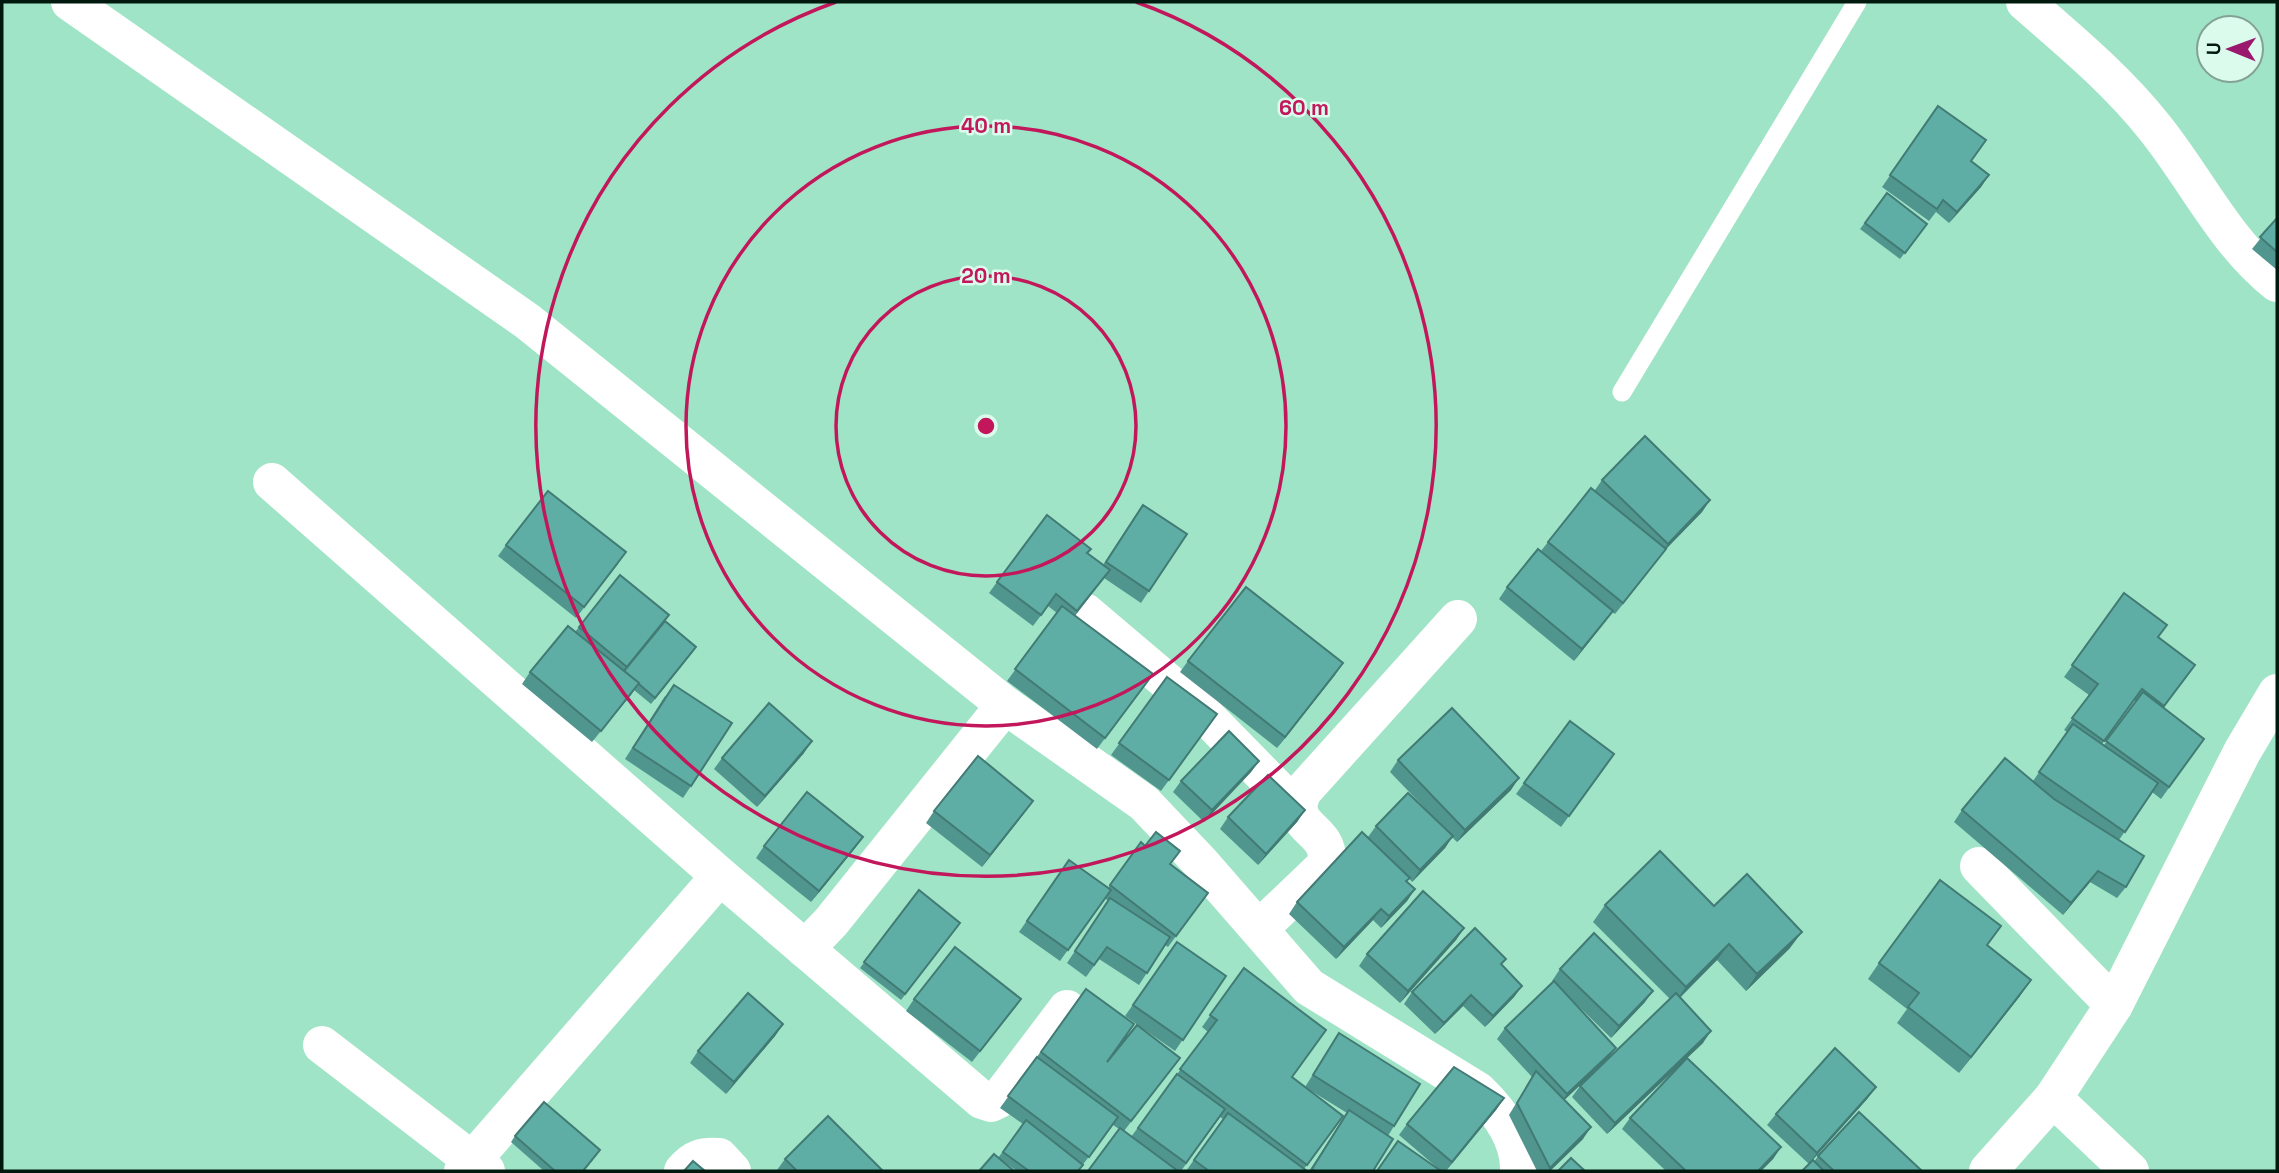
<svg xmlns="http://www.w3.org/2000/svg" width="2279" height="1173" font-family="'Space Grotesk',sans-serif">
  <rect width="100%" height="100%" fill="#9fe4c6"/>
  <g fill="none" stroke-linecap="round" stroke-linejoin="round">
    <path stroke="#fff" stroke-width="19" d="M1622,392L1857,2"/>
    <g stroke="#fff" stroke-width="38">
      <path d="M70,2L527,321L1005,705"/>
      <path d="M2025,2C2071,42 2117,80 2155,128C2196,179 2225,242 2277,283"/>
      <path d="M272,482L720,876L982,1100L991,1103L999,1099L1067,1009"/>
      <path d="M1085,612L1197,707L1298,810"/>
      <path d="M1979,866L2114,1005"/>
      <path d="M1259,929L1326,865C1334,827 1284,831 1303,791L1458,619"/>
      <path d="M805,949L831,922L1005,705L1144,803L1200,862L1309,987L1478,1091C1500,1112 1520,1139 1519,1171"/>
      <path d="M322,1045L486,1171"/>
      <path d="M2053,1098L2114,1005L2242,752L2277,693"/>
      <path d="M463,1171L720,876"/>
      <path d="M683,1171C694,1158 702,1156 719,1157L732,1171"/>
      <path d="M1988,1171L2053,1098L2130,1171"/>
    </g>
  </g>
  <g fill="#51968e" fill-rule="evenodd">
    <path d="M1938,106L1971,161L1989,175L1981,187L1949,223L1936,212L1929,221L1882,187Z"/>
    <path d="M1887,193L1927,224L1900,259L1860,229Z"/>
    <path d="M2277,218V270L2252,249Z"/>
    <path d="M1602,480L1710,500L1702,512L1666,549L1615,614L1612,612L1574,661L1499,599L1507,587L1541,551L1548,542L1595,490Z"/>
    <path d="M1135,516L1149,591L1141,603L1104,578L1075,616L1144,686L1097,749L1007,681L1057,613L1048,606L1033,626L989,593L997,582L1088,553L1103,565Z"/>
    <path d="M506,545L618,564L576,618L498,556Z"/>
    <path d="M620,575L665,621L692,653L651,704L634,690L592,742L522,684L530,672L575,632Z"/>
    <path d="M2124,593L2158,637L2195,665L2163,708L2204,739L2161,799L2152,792L2119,840L2126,887L2117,898L2090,882L2063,915L1954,822L1962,810L2033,781L2067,732L2064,730L2089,695L2064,677ZM2134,700L2136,702L2104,745L2102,744Z"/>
    <path d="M1188,661L1335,675L1277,748L1180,672Z"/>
    <path d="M1167,677L1217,714L1161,791L1111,755Z"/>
    <path d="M665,696L691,786L683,798L625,759Z"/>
    <path d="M804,753L757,807L714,769L722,758Z"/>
    <path d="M1614,754L1561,827L1516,794L1524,783Z"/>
    <path d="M1398,760L1511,790L1457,842L1452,837L1445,848L1412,882L1409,878L1407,882L1415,889L1407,901L1381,928L1373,920L1336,959L1289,914L1297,902L1368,837L1376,826L1439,823L1390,772Z"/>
    <path d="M1259,761L1251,772L1204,822L1173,792L1181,781Z"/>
    <path d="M1305,810L1297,822L1258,865L1220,829L1228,817Z"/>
    <path d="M934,811L1025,812L982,867L926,823Z"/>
    <path d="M1141,842L1208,893L1168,947L1165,945L1139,985L1099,959L1086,977L1067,963L1108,901L1105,898L1060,961L1019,932L1069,860L1108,888Z"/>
    <path d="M764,846L855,848L811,902L756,858Z"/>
    <path d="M919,890L960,923L901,1000L860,968Z"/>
    <path d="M1605,905L1714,906L1790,948L1746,991L1717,960L1680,998L1703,1043L1687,1058L1781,1147L1773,1159L1761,1171H1666L1622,1129L1630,1118L1684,1061L1607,1134L1572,1097L1580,1086L1594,1072L1564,1100L1583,1139L1550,1171H1537L1509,1115L1532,1077L1497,1039L1505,1028L1553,982L1552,981L1560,969L1645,1002L1611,1038L1564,992L1609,1058L1670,999L1593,922Z"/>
    <path d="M1464,928L1456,940L1400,1003L1359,966L1367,954Z"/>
    <path d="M1177,942L1226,976L1175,1051L1125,1016Z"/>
    <path d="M1988,945L2020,996L1959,1073L1897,1023L1907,1009L1868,979L1879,963Z"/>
    <path d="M1502,965L1522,986L1514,997L1485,1027L1463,1006L1435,1034L1404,1004L1412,992Z"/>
    <path d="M1244,968L1292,1078L1335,1128L1304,1169L1307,1171H1186L1223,1119L1220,1117L1181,1171H1088L1119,1129L1113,1125L1078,1171H1017L998,1158L1023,1124L1000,1108L1086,989L1107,1062L1180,1058L1124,1131L1131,1137L1208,1032L1202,1027Z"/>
    <path d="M914,999H1021L972,1062L906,1011Z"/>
    <path d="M783,1024L775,1036L726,1094L690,1063L698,1051Z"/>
    <path d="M1339,1033L1394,1126L1388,1136L1373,1171H1309L1347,1113L1305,1087Z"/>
    <path d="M1504,1098L1496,1110L1446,1171H1441L1399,1135L1407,1124Z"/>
    <path d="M1868,1098L1811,1162H1814L1818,1156L1922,1171H1802L1809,1164L1767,1125L1776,1114Z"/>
    <path d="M515,1136L600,1150L584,1171H544L511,1142Z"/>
    <path d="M785,1159L883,1171H778L777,1170Z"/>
  </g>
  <g fill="#427a74">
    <path d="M1989,175L1981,187L1949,223L1957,212Z"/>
    <path d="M1710,500L1702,512L1666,549L1615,614L1668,544Z"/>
    <path d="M1613,611L1605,622L1574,661L1582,649Z"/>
    <path d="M1343,663L1335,675L1277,748L1285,737Z"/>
    <path d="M639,683L631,695L592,742L601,731Z"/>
    <path d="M812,741L804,753L757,807L765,796Z"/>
    <path d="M1259,761L1251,772L1204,822L1212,810Z"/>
    <path d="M1519,778L1511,790L1457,842L1465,830Z"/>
    <path d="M1033,801L1025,812L982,867L990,855Z"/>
    <path d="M1305,810L1297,822L1258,865L1266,854Z"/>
    <path d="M1453,836L1445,848L1412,882L1420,870Z"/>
    <path d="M863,837L855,848L811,902L819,891Z"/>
    <path d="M2098,871L2090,882L2063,915L2071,903Z"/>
    <path d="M1415,889L1407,901L1381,928L1389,916Z"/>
    <path d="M1381,909L1373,920L1336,959L1344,947Z"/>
    <path d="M1464,928L1456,940L1400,1003L1408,991Z"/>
    <path d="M1802,932L1790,948L1746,991L1757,974Z"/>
    <path d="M1729,944L1717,960L1674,1003L1686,987Z"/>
    <path d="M2031,980L2020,996L1959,1073L1971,1057Z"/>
    <path d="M1522,986L1514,997L1485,1027L1493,1016Z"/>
    <path d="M1653,991L1645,1002L1611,1038L1619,1026Z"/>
    <path d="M1471,995L1463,1006L1435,1034L1444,1023Z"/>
    <path d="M783,1024L775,1036L726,1094L734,1082Z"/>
    <path d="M1711,1031L1703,1043L1607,1134L1615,1123Z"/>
    <path d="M1616,1048L1608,1059L1559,1105L1567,1094Z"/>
    <path d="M1876,1087L1868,1098L1809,1164L1817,1153Z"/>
    <path d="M1504,1098L1496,1110L1445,1171L1452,1162Z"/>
    <path d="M1591,1127L1583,1139L1550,1171H1547Z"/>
    <path d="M1781,1147L1773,1159L1761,1171H1758Z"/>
  </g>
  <g fill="#5eaea5" stroke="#427a74" stroke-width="2">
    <path d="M1938,106L1986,140L1971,161L1989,175L1957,212L1943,200L1937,209L1890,175Z"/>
    <path d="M1887,193L1927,224L1905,253L1865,223Z"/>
    <path d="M2277,218V252L2260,237Z"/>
    <path d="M1645,436L1710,500L1668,544L1602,480Z"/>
    <path d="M1591,488L1666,549L1623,603L1548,542Z"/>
    <path d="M548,491L626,552L584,607L506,545Z"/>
    <path d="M1143,505L1187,534L1149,591L1106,562Z"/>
    <path d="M1047,515L1091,549L1087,553L1110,570L1077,611L1056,594L1041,615L997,582Z"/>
    <path d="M1538,549L1613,611L1582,649L1507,587Z"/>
    <path d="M620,575L669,615L627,667L579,627Z"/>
    <path d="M1246,587L1343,663L1285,737L1188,661Z"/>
    <path d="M2124,593L2167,625L2158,637L2195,665L2164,706L2142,689L2104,741L2072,718L2098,684L2072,665Z"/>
    <path d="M1062,606L1153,674L1105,738L1015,669Z"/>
    <path d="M665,621L696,647L655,698L624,671Z"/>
    <path d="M568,626L639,683L601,731L530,672Z"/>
    <path d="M1167,677L1217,714L1169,780L1119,743Z"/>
    <path d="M674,685L732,723L691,786L633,748Z"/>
    <path d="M2143,692L2204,739L2169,787L2106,741Z"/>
    <path d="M769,703L812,741L765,796L722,758Z"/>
    <path d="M1452,708L1519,778L1465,830L1398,760Z"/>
    <path d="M1570,721L1614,754L1569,816L1524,783Z"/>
    <path d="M2073,724L2158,783L2125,832L2039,772Z"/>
    <path d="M1229,731L1259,761L1212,810L1181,781Z"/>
    <path d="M978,756L1033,801L990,855L934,811Z"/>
    <path d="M2005,758L2054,799L2144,856L2126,887L2098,871L2071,903L1962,810Z"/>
    <path d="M1268,775L1305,810L1266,854L1228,817Z"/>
    <path d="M807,792L863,837L819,891L764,846Z"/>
    <path d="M1408,793L1453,836L1420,870L1376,826Z"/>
    <path d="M1156,832L1180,851L1170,864L1208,893L1176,936L1110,885L1141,842L1145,846Z"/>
    <path d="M1362,832L1410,878L1406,881L1415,889L1389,916L1381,909L1344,947L1297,902Z"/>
    <path d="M1660,851L1714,906L1747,874L1802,932L1757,974L1729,944L1686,987L1605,905Z"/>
    <path d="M1069,860L1111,890L1068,950L1027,921Z"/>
    <path d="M1940,880L2001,926L1987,945L2031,980L1971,1057L1908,1007L1919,993L1879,963Z"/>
    <path d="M919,890L960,923L905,994L864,962Z"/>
    <path d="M1423,891L1464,928L1408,991L1367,954Z"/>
    <path d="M1110,898L1170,937L1147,973L1107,947L1094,965L1075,951Z"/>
    <path d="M1475,928L1506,959L1501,964L1522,986L1493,1016L1471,995L1444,1023L1412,992Z"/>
    <path d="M1594,933L1653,991L1619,1026L1560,969Z"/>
    <path d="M1177,942L1226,976L1183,1040L1133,1005Z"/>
    <path d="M955,947L1021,999L980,1051L914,999Z"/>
    <path d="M1244,968L1326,1030L1292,1077L1343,1116L1307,1165L1180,1069L1217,1020L1210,1015Z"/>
    <path d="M1554,981L1616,1048L1567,1094L1505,1028Z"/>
    <path d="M1086,989L1134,1024L1107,1062L1137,1025L1180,1058L1131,1121L1041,1052Z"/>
    <path d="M748,993L783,1024L734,1082L698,1051Z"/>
    <path d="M1676,993L1711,1031L1615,1123L1580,1086Z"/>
    <path d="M1339,1033L1420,1084L1394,1126L1313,1075Z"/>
    <path d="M1835,1048L1876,1087L1817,1153L1776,1114Z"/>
    <path d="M1037,1057L1118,1117L1089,1157L1008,1096Z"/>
    <path d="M1687,1058L1781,1147L1758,1171H1686L1630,1118Z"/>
    <path d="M1454,1067L1504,1098L1452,1162L1407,1124Z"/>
    <path d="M1536,1071L1591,1127L1550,1168L1517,1103Z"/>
    <path d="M1177,1074L1225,1109L1186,1163L1138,1128Z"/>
    <path d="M544,1102L600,1150L583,1171H555L515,1136Z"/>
    <path d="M1349,1110L1393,1139L1373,1171H1315L1312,1169Z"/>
    <path d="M1859,1112L1922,1171H1834L1818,1156Z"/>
    <path d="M1228,1113L1307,1171H1209L1194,1160Z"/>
    <path d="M828,1116L883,1171H797L785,1159Z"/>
    <path d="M1026,1120L1083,1165L1078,1171H1029L1003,1152Z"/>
    <path d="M1120,1128L1178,1171H1088Z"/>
    <path d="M1398,1141L1441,1171H1377Z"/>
    <path d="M994,1154L1014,1171H979Z"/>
    <path d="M1571,1158L1585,1171H1558Z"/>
    <path d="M1813,1160L1824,1171H1802Z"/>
    <path d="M693,1161L705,1171H684Z"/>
  </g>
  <g fill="none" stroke="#c2185b" stroke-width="3.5">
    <circle cx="986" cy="426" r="150"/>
    <circle cx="986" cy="426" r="300"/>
    <path d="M1136 2A450 450 0 1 1 836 2"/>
  </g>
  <circle cx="986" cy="426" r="10" fill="#c2185b" stroke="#dbfced" stroke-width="3.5"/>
  <g font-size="21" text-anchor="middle" font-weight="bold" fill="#c2185b" stroke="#dbfced" stroke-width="5" stroke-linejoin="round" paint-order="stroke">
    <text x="1304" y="115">60 m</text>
    <text x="986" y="133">40 m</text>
    <text x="986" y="283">20 m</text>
  </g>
  <rect width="2279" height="1173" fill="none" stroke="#00190f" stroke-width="7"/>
  <g transform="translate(2230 49) rotate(271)"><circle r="33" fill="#dbfced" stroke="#83a194" stroke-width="2"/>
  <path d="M0-5L12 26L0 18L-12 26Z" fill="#9a196f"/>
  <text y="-10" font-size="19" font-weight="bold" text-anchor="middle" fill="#00190f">U</text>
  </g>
</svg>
